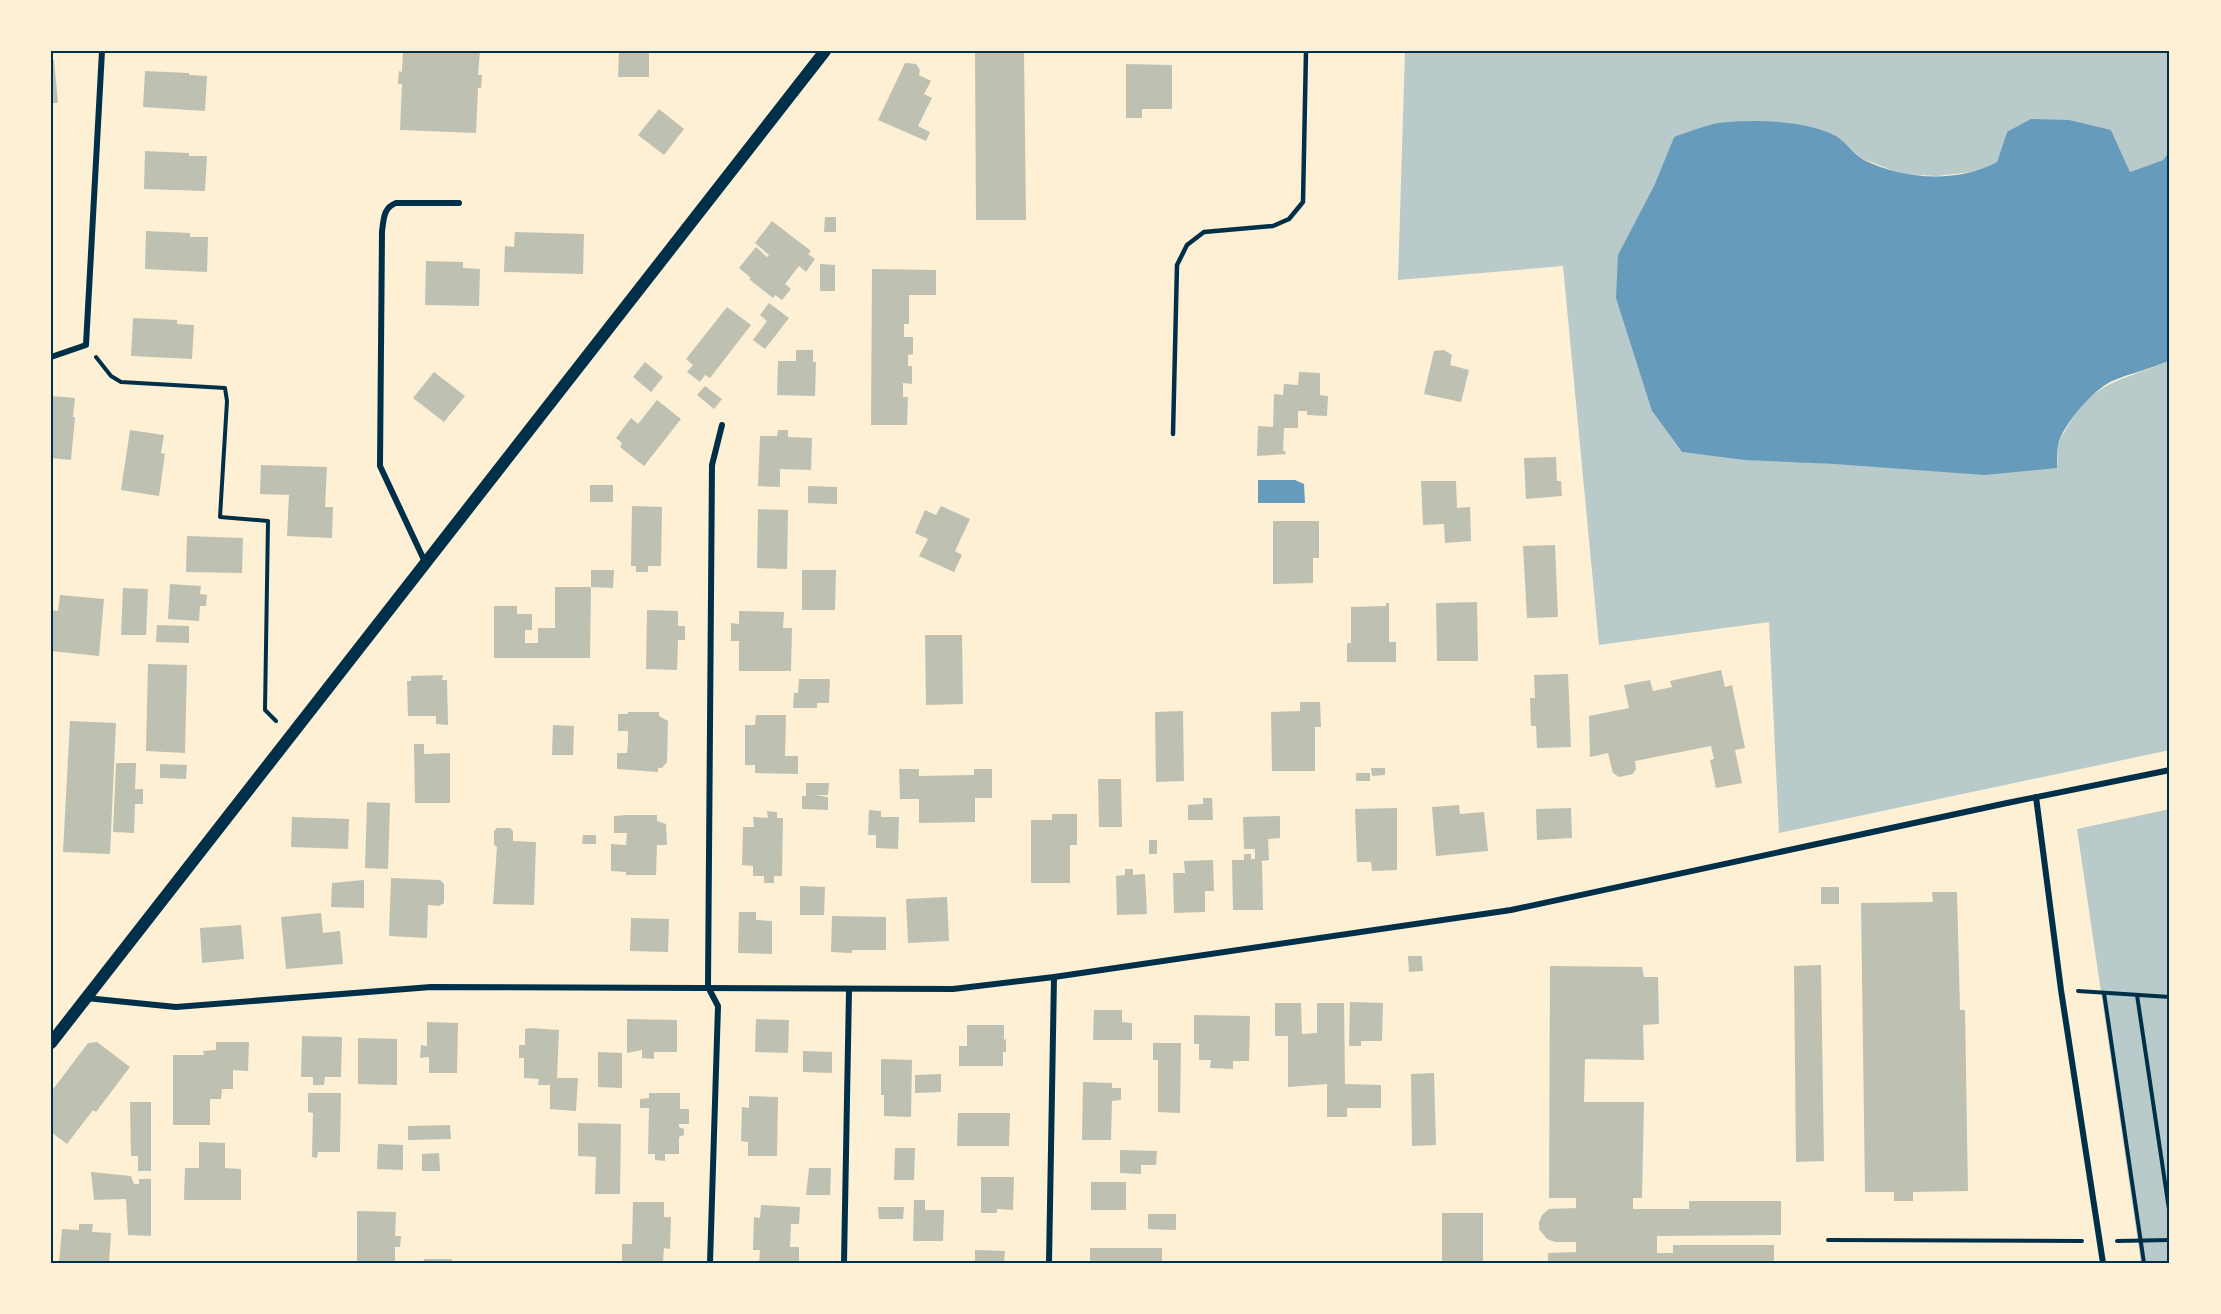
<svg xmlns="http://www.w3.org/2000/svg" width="2221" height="1314" font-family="'Golos Text',sans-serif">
  <rect width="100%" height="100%" fill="#fdf0d5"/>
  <g fill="#b9caca">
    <path d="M1405,51H2170V151L2163,160L2130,172L2111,130L2007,132L1997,162L1980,171L1937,176L1902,174L1863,159L1833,134L1674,137L1654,186L1652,411L1682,452C1806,467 1932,466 2057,468C2058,461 2057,452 2058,445C2060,438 2066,430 2069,424C2094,379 2128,380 2170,360V750L1779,833L1769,622L1599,645L1563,266L1398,280Z"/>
    <path d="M2170,809V1263H2141L2077,829Z"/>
  </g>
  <g fill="#669bbc">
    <path d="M2031,119L2069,120L2111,130L2130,172L2163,160L2170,151V360C2151,369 2131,373 2112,381C2093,390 2063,424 2058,445C2057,452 2057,461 2057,468L1984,475L1835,464L1745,460L1682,452L1652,411L1616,298L1618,255L1654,186L1674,137C1688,132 1704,126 1718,123C1751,119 1802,120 1832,134C1844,139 1852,153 1864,160C1904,180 1958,183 1997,162L2007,132Z"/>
    <path d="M1258,480H1295L1304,484L1305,503H1258Z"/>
  </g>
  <g fill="#bec0b2">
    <path d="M403,51H480L478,75H482L481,88H478L476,133L400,130L402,84H398L399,71L402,72Z"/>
    <path d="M619,51H649V77H618Z"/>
    <path d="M975,51H1024L1026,220H976Z"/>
    <path d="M51,60H54L58,103H51Z"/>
    <path d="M905,63L916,64L920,70L919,75L931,81L924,94L932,98L918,126L930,132L926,141L878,120Z"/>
    <path d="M1126,64L1172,65V109H1142V118H1126Z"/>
    <path d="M145,71L189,73V75L207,76L205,111L143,107Z"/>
    <path d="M659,109L684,129L664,155L638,135Z"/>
    <path d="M145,151L189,153V156H207L205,191L144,189Z"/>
    <path d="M825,217H836V232H824Z"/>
    <path d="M772,221L811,251L808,254L815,259L806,272L799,266L785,284L791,289L782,300L775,295L773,298L749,279L751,278L739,268L756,247L767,257L769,255L755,243Z"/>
    <path d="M146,231L190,233V237H208L207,272L145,269Z"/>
    <path d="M515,232L584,234L583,274L504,272L505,246L514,247Z"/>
    <path d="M426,261L463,262V268L480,269L479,306L425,305Z"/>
    <path d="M820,264L835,265V291H820Z"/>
    <path d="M872,269L936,270V295H909V324H904V337H913V354L908,355V366H912V384L903,383V397H908L907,425H871Z"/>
    <path d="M769,303L789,318L765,349L753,340L767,321L760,315Z"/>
    <path d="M727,307L751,325L710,378L705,375L700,382L687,372L693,365L686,359Z"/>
    <path d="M133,318L177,320V324L194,325L192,359L131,356Z"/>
    <path d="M796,350H813V362H816L815,396L777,395L778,361H796Z"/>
    <path d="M1444,350L1452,355L1450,365L1469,370L1461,402L1424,394L1434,351Z"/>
    <path d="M645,362L663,377L651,392L633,377Z"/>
    <path d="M434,372L465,396L444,422L413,398Z"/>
    <path d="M1299,372L1320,373V395L1328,396L1327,416L1307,415V411H1298V428H1284L1283,451H1285L1286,454L1257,456L1258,426L1273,427L1274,394L1283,395L1284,384L1298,385Z"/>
    <path d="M705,386L722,399L714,409L697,395Z"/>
    <path d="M51,396L75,398L73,417H75L71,460L51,458Z"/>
    <path d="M657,400L681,419L644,466L620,447L622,443L616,438L631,418L638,424Z"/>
    <path d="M130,430L164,435L161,453L165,454L159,496L121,490Z"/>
    <path d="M778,430H788V437L812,438L811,470L780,469V487L758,486L760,436H777Z"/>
    <path d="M1556,457L1557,481H1561L1562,496L1526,499L1524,458Z"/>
    <path d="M261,465L327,467L325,507H333L332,538L287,536L289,495L260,494Z"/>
    <path d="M1421,481H1456L1457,508L1470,507L1471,541L1445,543L1444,524L1423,525Z"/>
    <rect x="590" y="485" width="23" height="17"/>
    <path d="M808,486L837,487V504L808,503Z"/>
    <path d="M632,506L662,507L661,566H648V572H636V566H631Z"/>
    <path d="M941,506L970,519L955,551L962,555L954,572L919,556L928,539L915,533L925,510L936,515Z"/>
    <path d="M758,509L788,510L787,569L757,568Z"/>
    <path d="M1273,521H1319V558H1313V583L1273,584Z"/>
    <path d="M187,536L243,538L242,573L186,572Z"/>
    <path d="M1555,545L1558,617L1527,618L1523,546Z"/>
    <path d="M591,570H614L613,588L591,587L590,658H494V606H517V614H532V630H525V643H538V628H555V587H591Z"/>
    <path d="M802,570H836L835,610H802Z"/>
    <path d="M170,584L201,586L200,594L207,595L206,606H200L199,621L168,619Z"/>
    <path d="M123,588L148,589L146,635H121Z"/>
    <path d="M60,595L104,599L99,656L51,651V610L58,611Z"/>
    <path d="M1477,602L1478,661H1437L1436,603Z"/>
    <path d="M1386,603H1389V642H1396V662H1347V643H1351V607L1386,606Z"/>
    <path d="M647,610L678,611V626H685V640H678L677,670L646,669Z"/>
    <path d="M739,611L784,612L783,628H792L791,671H739V641H731V623L739,624Z"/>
    <path d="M157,625L189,626V643L156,642Z"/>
    <path d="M925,635H962L963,704L926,705Z"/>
    <path d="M148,664L187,665L185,753L146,751Z"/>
    <path d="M1721,670L1725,687L1732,685L1745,748L1735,750L1742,783L1716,788L1710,760L1714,759L1711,746L1635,761L1636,769L1633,774L1619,777L1613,773L1608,753L1590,757L1589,716L1629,708L1624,685L1650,680L1653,691L1672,687L1670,681Z"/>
    <path d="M1568,674L1571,747L1537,748L1536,726H1531L1530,698H1535L1534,675Z"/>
    <path d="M443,675L442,680H447L448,725L436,724V716H408L407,681H411V676Z"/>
    <path d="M799,679H830L829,703H817V708H793L794,693H798Z"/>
    <path d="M1300,702H1320L1321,727H1315V771H1272L1271,712L1300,711Z"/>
    <path d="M1183,711L1184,781L1156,782L1155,712Z"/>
    <path d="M628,712H659V716L668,721L667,762L662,768H658V772L617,769V753H627L628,742V731H618V714H628Z"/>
    <path d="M756,715H786L785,756H798V774L755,773V765H745V725H755Z"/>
    <path d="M70,721L116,723L110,854L63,852Z"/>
    <path d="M553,725L574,726L573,755H552Z"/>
    <path d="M414,744H424V754L450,753V803H415Z"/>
    <path d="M116,763H136L135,789H143V804H135L134,833L113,832Z"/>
    <path d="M160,764L187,765L186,779L160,778Z"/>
    <path d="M1371,768H1385V775L1372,776Z"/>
    <path d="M899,769H919V776L974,775V769H992V798H975V822L919,823V799H900Z"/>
    <rect x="1356" y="773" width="14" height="8"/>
    <path d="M1098,779H1121L1122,827H1099Z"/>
    <path d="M806,783H829L828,795H815L828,797V810L802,809V796H806Z"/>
    <path d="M1203,798H1212L1213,820H1188V805L1203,804Z"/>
    <path d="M367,802L390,803L388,869L365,868Z"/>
    <path d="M1459,805L1460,814L1484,812L1488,851L1436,856L1432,807Z"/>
    <path d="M1397,808V870L1372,871L1371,862H1357L1355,809Z"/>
    <path d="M1571,808L1572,838L1537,840L1536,809Z"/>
    <path d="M869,810L881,811V817H899L898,849L876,848V835H868Z"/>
    <path d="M767,811L777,812V818H783L782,876H774V883H764V876H753V866L742,865L743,827H754L753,817L768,818Z"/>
    <path d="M1052,814H1077V845H1070V883H1031V820H1052Z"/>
    <path d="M627,815H657V821L666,824L667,845H657L656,875H626V872L611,871V844L626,845L627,833H614V816Z"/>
    <path d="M1280,816V838L1268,839L1269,860L1262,861L1263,910H1233L1232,860H1244V854H1251V859H1255V849H1244L1243,817Z"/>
    <path d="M292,817L349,819L348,849L291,847Z"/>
    <path d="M497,828H510L513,831V841L536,842L534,905L493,904L497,847L494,845V831Z"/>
    <path d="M583,835H596V844H582Z"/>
    <rect x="1149" y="840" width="8" height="14"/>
    <path d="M1213,860L1214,891H1205V912L1174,913L1173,873H1185L1184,861Z"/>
    <path d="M1125,869H1133V875L1145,874L1147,914L1117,915L1116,876L1125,875Z"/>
    <path d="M391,878L440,880L444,884V903L439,906L428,905L427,938L389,936Z"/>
    <path d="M364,880V908L331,907L332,883Z"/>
    <path d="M800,886L825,887L824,915H800Z"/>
    <rect x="1821" y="887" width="18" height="17"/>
    <path d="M1932,892H1957L1960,1010H1965L1968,1191L1913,1192V1201H1894V1192H1865L1861,903L1933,902Z"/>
    <path d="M947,897L949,941L908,943L906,899Z"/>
    <path d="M739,912H756V920L772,921V954L738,953Z"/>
    <path d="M321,913L323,933L340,931L343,964L286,969L281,917Z"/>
    <path d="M832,916L886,917V950H852V953L831,952Z"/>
    <path d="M631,918L669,919L668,952L630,951Z"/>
    <path d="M241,925L244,959L202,963L200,928Z"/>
    <path d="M1408,956H1422L1423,971L1409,972Z"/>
    <path d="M1821,965L1824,1161L1796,1162L1794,966Z"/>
    <path d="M1550,966L1642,967L1644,977H1658L1659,1024L1643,1025L1644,1060L1585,1059L1584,1102H1644L1642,1198H1633V1209H1689V1201H1781V1235L1657,1236V1253H1673V1245H1774V1263H1548V1253L1576,1252V1242H1555L1547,1239L1539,1229V1222L1542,1215L1549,1209L1576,1208V1198H1549Z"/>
    <path d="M1350,1002L1383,1003L1382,1041H1361V1046H1349Z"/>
    <path d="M1275,1003H1301L1302,1034L1317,1033V1003H1344L1345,1084L1381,1085V1108H1347V1117H1327V1084L1288,1087V1036H1275Z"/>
    <path d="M1094,1010H1122V1022L1132,1023V1040H1093Z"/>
    <path d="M1194,1015L1250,1016L1249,1061H1233V1069L1210,1068L1211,1060H1199V1044H1194Z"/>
    <path d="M627,1019L677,1020V1052H654V1059L642,1058V1050L627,1053Z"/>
    <path d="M756,1019L789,1020L788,1053L755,1052Z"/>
    <path d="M427,1022L458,1023L457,1073H429V1057L420,1058L421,1045L427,1046Z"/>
    <path d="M967,1025H1004V1040L1006,1039V1052H1003V1066H959V1046H967Z"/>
    <path d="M530,1028L559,1030L557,1078H578L576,1111L550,1109V1085H538L539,1079L524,1078V1058H519V1045H525V1029Z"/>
    <path d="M302,1036L342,1037L341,1077H325L324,1085H313V1077H301Z"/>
    <path d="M358,1038L397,1039V1085L358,1084Z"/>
    <path d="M97,1042L130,1067L96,1112L93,1110L67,1144L51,1132V1092L88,1043Z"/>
    <path d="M216,1042H249L248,1071L233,1070V1089H222L221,1099H210V1125H173V1055H204L203,1051L216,1050Z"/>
    <path d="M1153,1043H1181L1180,1113L1158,1112V1060H1153Z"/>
    <path d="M803,1051L832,1052V1073L803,1072Z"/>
    <path d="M598,1052L622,1053V1088L598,1087Z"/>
    <path d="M881,1059L912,1060L911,1117L884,1116V1095H881Z"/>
    <path d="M1434,1073L1436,1145L1412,1146L1411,1074Z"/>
    <path d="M941,1074V1092L915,1093V1075Z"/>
    <path d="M1083,1082L1112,1083V1088H1121V1100L1112,1101L1111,1140H1082Z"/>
    <path d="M308,1093H341L340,1152H318L317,1158L312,1157L313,1113L308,1112Z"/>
    <path d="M649,1093H680V1109H689V1124H679V1127L684,1129V1135L679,1137V1154H665V1161L655,1160V1154H648L649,1108H640V1099L649,1098Z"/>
    <path d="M749,1096L778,1097L777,1156H748V1142L741,1141L742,1107L749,1108Z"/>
    <path d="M130,1102H151V1171H138V1156H131Z"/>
    <path d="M958,1113H1010L1009,1146H957Z"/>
    <path d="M578,1123L621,1124L620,1194H595L596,1157L578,1156Z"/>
    <path d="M450,1125L451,1139L408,1140V1126Z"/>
    <path d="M199,1142L225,1143V1168L241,1169V1200H184L185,1168H199Z"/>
    <path d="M378,1144L403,1145V1170L377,1169Z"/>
    <path d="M895,1148H915L914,1180H894Z"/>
    <path d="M1120,1150L1157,1151L1156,1165H1141V1174L1120,1173Z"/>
    <path d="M439,1153L440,1171H422V1154Z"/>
    <path d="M809,1168H831L830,1195H806Z"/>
    <path d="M91,1172L131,1176L134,1184H139V1179H151V1236L128,1235L126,1199L94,1200Z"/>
    <path d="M981,1177H1014L1013,1210L997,1209V1213H981Z"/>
    <rect x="1091" y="1182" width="35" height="28"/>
    <path d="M914,1200H925V1210H944L943,1241H913Z"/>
    <path d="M633,1202H664V1217H671L670,1249L664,1248L663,1263L622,1262V1244H632Z"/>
    <path d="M761,1205L800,1207L799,1224H791L790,1247H799V1263H759L760,1250H753L754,1217L760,1218Z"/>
    <path d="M878,1207H904L903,1219H879Z"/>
    <path d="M357,1211L396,1212L395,1236H401L400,1247H395V1263H357Z"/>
    <rect x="1442" y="1213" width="41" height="50"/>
    <path d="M1148,1214H1176V1230L1148,1229Z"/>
    <path d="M79,1224H93L92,1232L111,1233L109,1263H59L62,1229L79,1230Z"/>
    <rect x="1090" y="1248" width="72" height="15"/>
    <path d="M975,1250L1005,1251L1004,1263H975Z"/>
    <path d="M424,1259H452V1263H423Z"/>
  </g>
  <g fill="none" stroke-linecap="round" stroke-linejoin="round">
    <g stroke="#003049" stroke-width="4">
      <path d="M96,357L111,376L121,382L225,388L227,401L220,517L268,521L265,710L276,721"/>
      <path d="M2078,991L2170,997"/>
      <path d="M2104,993L2144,1263"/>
      <path d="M2137,995L2170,1216"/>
      <path d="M1828,1240L2082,1241"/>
      <path d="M2117,1241L2170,1240"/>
    </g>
    <path stroke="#003049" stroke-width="4.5" d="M1173,434L1177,265L1187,245L1204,232L1273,226L1289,219L1303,202L1306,51"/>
    <g stroke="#003049" stroke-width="6">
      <path d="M51,357L86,345L102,51"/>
      <path d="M425,562L380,466L382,231C384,219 383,208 396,203H459"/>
      <path d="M2036,797L2061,990L2103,1263"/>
      <path d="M86,998L176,1007L431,987L953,989L1054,977L1511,910L2007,803L2170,770"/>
      <path d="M710,1263L718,1006L708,987L712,465L722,425"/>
      <path d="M844,1263L849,990"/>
      <path d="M1049,1263L1054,977"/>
    </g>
    <path stroke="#003049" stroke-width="12" d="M51,1043L825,51"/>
  </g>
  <rect width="2221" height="1314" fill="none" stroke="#fdf0d5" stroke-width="105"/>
  <rect x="52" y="52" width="2116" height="1210" fill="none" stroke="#003049" stroke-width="2"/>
</svg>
